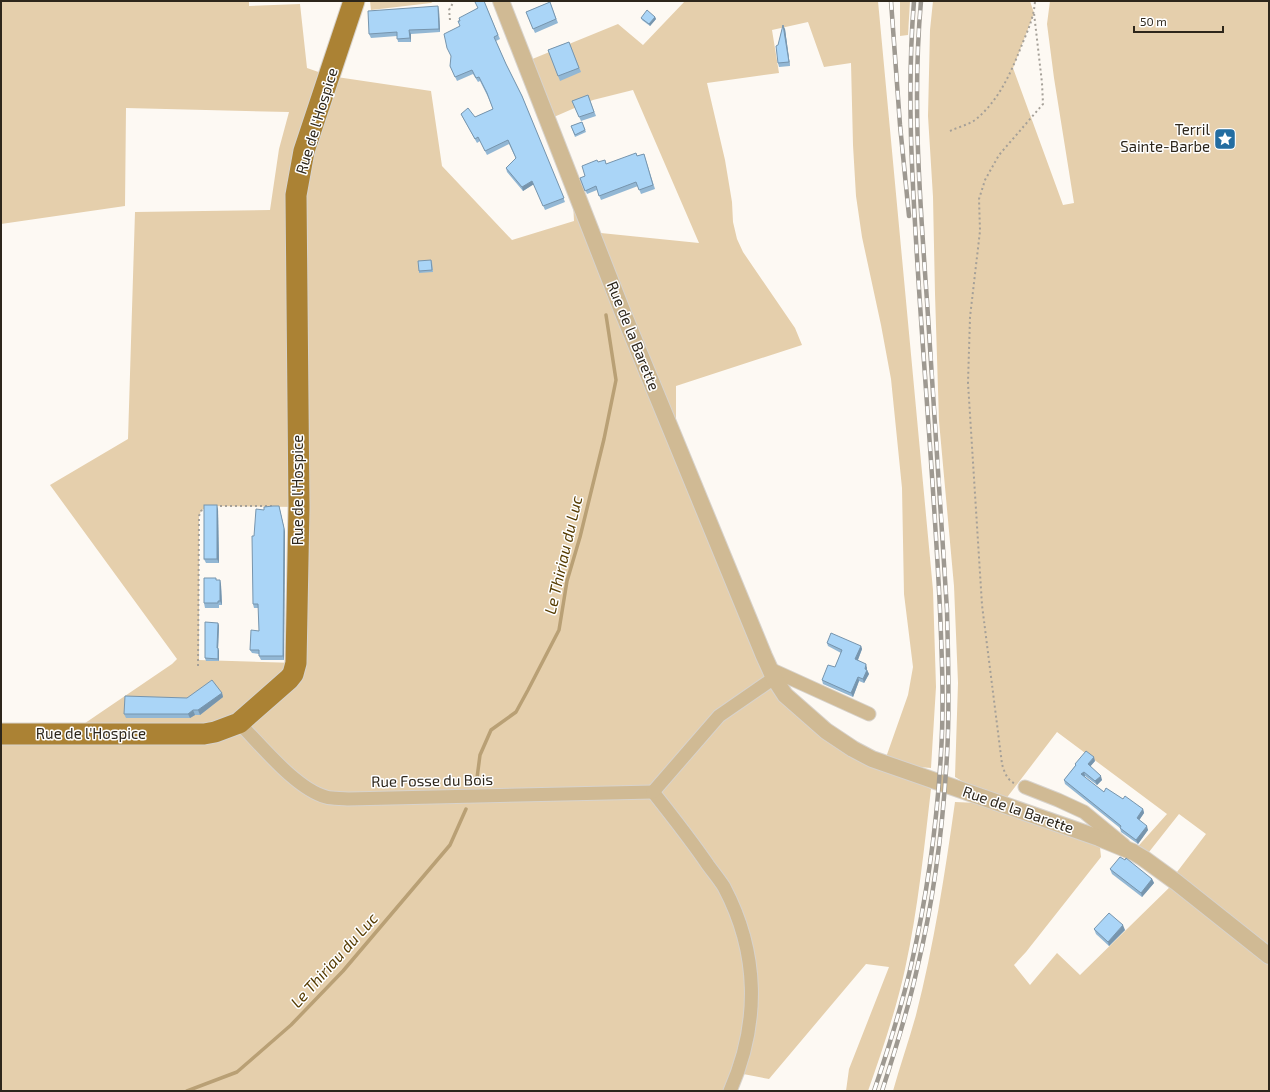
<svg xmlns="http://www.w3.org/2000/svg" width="1270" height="1092" font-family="'Exo 2',sans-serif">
  <rect width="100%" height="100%" fill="#fdf9f3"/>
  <g fill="#e5cfac" fill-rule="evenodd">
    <path d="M1,1H249V6L300,4L307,68L330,76L431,91L442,166L512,240L574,221L572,182L591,232L699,243L633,90L593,100L547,120L525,62L618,24L643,45L685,1H878L933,590L936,687L931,768L885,764L931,789C924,849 918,909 905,969C896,1010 882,1051 868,1091H846L849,1069L889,967L866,964L769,1079L738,1073L730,1091H1V734H69L172,664L177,659L50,485L128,439L135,212L270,210L279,149L289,112L126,108L125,206L1,224ZM808,22L824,67L851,63L853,145L856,196L862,237L881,325L891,379L902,488L904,594L913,667L908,695L884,763L785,695L676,441V386L802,345L795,328L743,252L737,239L733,222L732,202L725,160L707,83L779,73L772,30ZM208,506L299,507L296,663L199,660V516L201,511Z"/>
    <path d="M370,1H434L431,3L371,10Z"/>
    <path d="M900,1H910L908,35L900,36Z"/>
    <path d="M933,1H1030L1034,13L1013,68L1063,205L1074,203L1054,78L1047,24L1050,1H1269V1091H893C900,1066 909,1040 916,1015C934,945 945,873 955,802L1001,804L955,777L958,683L954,586L939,421L935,294L933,197L928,116L930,30ZM1057,732L1167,814L1133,852L1143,857L1149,852L1179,814L1206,834L1177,872L1171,878L1175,882L1080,975L1057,953L1030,985L1014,965L1026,952L1101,857L1099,838L1002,804Z"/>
  </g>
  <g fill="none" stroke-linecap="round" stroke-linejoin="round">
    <g stroke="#b9a075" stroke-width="3.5">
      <path d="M477,778L480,755L491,730L516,712L528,690L559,630L567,581L580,537L604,439L616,380L606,315"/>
      <path d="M187,1091L237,1072L291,1025L343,971L450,845L466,809"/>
    </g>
    <g stroke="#d8d3cc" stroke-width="15">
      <g id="minor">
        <path d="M770,669L869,714"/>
        <path d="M239,723C261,745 296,789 326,797C333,799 341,798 348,799L653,792"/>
        <path d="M1025,787L1058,800L1084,812L1124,845"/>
        <path d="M653,792C672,816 691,840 708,865C713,872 719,879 724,887C759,953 760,1023 730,1091"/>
        <path d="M653,792L719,716L774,678"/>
      </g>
    </g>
    <g stroke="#d8d3cc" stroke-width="18">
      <path id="tertiary" d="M501,1L623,313L764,656L774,678L785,695L826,731L853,749L872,759L1099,838L1133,852L1143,858L1176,882L1269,956"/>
    </g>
    <g stroke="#d8d3cc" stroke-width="23">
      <path id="primary" d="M1,734H204L215,732L239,723L289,679L293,674L296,663L299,507L296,195L304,151L354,1"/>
    </g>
    <g stroke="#a5a098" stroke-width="2" stroke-dasharray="2 3" stroke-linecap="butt">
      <path d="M450,20L449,10L454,1"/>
      <path d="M950,131C958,127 968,125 975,120C1000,100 1012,70 1023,42C1029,28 1034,16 1035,1"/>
      <path d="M215,506H273"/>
      <path d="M198,666L199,516L201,511L207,506"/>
      <path d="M1014,783C1007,780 1004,771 1002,764L982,605L968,383L970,317L980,231L979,199L985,180L999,155L1043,104L1042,83L1034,13"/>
    </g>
    <use href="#minor" stroke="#d0ba94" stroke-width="13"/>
    <use href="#tertiary" stroke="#d0ba94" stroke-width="16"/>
    <use href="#primary" stroke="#ab8234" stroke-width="21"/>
    <g stroke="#9e9991" stroke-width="4.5">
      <g id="rail">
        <path d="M891,1L900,125L909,216"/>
        <path d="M874,1091C888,1050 901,1008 911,966C927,896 937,824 941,753C944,705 942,658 940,610C935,503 926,396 919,289C913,192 906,98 914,1"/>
        <path d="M882,1091C895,1051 908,1010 917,969C934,899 943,827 947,755C950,707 948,658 947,610C941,507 934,404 927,301C920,201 912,101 921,1"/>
      </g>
    </g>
    <use href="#rail" stroke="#fff" stroke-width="3" stroke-dasharray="9" stroke-linecap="butt"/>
  </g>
  <g fill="#92b7d4">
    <path d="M484,1L500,39L496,41L506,64L522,96L565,202L545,210L534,184L523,191L507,172L506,168L516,159L509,144L487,155L480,141L477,143L463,118L461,114L475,117L493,109L488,97L480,81L478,82L473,74L457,81L450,66L460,26V21L477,8Z"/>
    <path d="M550,2L558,23L535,33L526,12Z"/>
    <path d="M439,10L440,32L411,34V42H398L397,36L371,38L369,34Z"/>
    <path d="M655,17L656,19L650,26L642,20L641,18Z"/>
    <path d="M785,29L790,66L779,67L778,63V45Z"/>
    <path d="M569,42L581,72L560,81L548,50Z"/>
    <path d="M588,95L596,116L581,121L572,101Z"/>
    <path d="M582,122L586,132L575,137L571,126Z"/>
    <path d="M644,154L655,189L641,194L638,186L601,200L597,190L587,194L580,178L585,176L598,162L606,164Z"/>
    <path d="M431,260L432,262L433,272L419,273V271Z"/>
    <path d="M218,509L219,563H206L204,559Z"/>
    <path d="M280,510L285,532L284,660H261L259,656V654L252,653L250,650L259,631V608H254L253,604L254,536Z"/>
    <path d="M217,580H220L221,585L222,605H219V608H205L204,603Z"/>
    <path d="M219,625L218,648L219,651V661H206L205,658Z"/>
    <path d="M827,643L861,646L862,649L858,660L867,668V670L869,674L864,683L859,681L853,697L823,684L822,680L835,667L841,653L828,646Z"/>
    <path d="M222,693L223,697L200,715H195L190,718H126L124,714L187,698Z"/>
    <path d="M1095,761L1090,766L1102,780L1097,785L1085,776L1084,777L1104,792L1123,799L1143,809L1144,813L1139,820L1148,830L1138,844L1121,832L1120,828L1065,784L1064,780L1075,766V764Z"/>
    <path d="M1110,869L1152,879L1154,883L1142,897L1112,874Z"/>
    <path d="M1094,929L1125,930L1109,946L1096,934Z"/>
  </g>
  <g fill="#7795ad">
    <path d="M438,6L439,10L440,32L439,29Z"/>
    <path d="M655,17L656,19L650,26L649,24Z"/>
    <path d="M783,25L785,29L790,66L789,62Z"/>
    <path d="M409,30L411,34V42L410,38Z"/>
    <path d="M532,181L534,184L523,191L522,187Z"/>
    <path d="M217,505L218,509L219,563L217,559Z"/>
    <path d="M279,506L285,532L284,660L283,656Z"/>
    <path d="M220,580L221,585L222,605L220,601Z"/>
    <path d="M218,623L219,625L218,651L217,648Z"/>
    <path d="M861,646L862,649L857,662L855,659Z"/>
    <path d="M218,648L219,651V661L218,659Z"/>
    <path d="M866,664L867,668L866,672L865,669Z"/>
    <path d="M867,670L869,674L864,683L863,679Z"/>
    <path d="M858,677L859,681L853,697L851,693Z"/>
    <path d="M222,693L223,697L200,715L198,710Z"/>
    <path d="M193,710L195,715L190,718L188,714Z"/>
    <path d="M1094,757L1095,761L1089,768L1088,764Z"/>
    <path d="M1084,772L1085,776L1083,778L1081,774Z"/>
    <path d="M1101,776L1102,780L1097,785L1095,781Z"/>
    <path d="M1143,809L1144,813L1138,822L1137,818Z"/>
    <path d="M1147,826L1148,830L1138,844L1136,840Z"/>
    <path d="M1152,879L1154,883L1142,897L1141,893Z"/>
    <path d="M1123,925L1125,930L1109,946L1108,942Z"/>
  </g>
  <g fill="#aad5f7" stroke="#7795ad">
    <path d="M477,1H484L498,35L494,37L506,64L522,96L564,198L543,206L532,181L522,187L506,168L516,158L508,140L485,151L478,137L475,139L461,114L468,108L475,117L493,109L487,93L479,77L476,78L472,70L455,77L450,66L451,56L447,48L444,34L460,26L458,21H460L459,18L478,8L475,2Z"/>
    <path d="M550,2L556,19L533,29L526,12Z"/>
    <path d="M438,6L439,29L409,30L410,38L397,39V32L369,34L368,11Z"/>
    <path d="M647,10L655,17L649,24L641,18Z"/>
    <path d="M783,25L789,62L778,63L776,46L778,45Z"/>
    <path d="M569,42L579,68L558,76L548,50Z"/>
    <path d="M588,95L594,112L579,117L572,101Z"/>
    <path d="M582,122L585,130L575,135L571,126Z"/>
    <path d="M636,153L637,156L644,154L653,185L639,190L636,182L599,196L596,186L585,191L580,178L585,176L582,166L597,160L598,162L605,160L606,164Z"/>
    <path d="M431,260L432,270L419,271L418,261Z"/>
    <rect x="204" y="505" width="13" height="54"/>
    <path d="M273,506H279L284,528L283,656H259V650H250L251,630L259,631L258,604H253L252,536H254L256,509L264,510V507Z"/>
    <path d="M204,578H216V580H220V601H218V603H204Z"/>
    <path d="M205,622L218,623L217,648H218V659L205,658Z"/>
    <path d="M831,633L861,646L855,659L866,664L865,669L867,670L863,679L858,677L851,693L822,680L828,665L835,667L842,650L827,643Z"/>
    <path d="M212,680L222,693L198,710H193L188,714H124L125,696L187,698Z"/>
    <path d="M1086,751L1094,757L1088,764L1101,776L1095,781L1084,772L1081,774L1104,792L1106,788L1123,799L1125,796L1143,809L1137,818L1147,826L1136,840L1120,828L1121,826L1064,780L1076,765L1075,764Z"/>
    <path d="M1120,857L1125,860L1126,858L1152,879L1141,893L1110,869Z"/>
    <path d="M1109,913L1123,925L1108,942L1094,929Z"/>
  </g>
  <defs>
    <g id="sight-square" transform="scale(1.15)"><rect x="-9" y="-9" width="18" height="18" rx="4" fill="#236da1" stroke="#fff"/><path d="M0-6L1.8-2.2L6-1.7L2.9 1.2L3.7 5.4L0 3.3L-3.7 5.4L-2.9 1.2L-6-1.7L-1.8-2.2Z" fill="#fff"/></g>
  </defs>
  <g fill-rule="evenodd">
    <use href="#sight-square" x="1225" y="139"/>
  </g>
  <g text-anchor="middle" stroke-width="3" stroke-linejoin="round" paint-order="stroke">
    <g font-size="15" fill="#2d261b" stroke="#fff">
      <text transform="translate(317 121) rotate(-73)" y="5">Rue de l'Hospice</text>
      <text transform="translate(633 336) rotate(68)" y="5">Rue de la Barette</text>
      <text transform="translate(298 490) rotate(-90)" y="5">Rue de l'Hospice</text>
      <text x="91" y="739">Rue de l'Hospice</text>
      <text transform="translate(432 781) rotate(-1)" y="5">Rue Fosse du Bois</text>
      <text transform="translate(1018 810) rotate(19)" y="5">Rue de la Barette</text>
    </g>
    <g font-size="15" fill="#2d261b" stroke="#fff" text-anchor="end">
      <text x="1210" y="135">Terril<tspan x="1210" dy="17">Sainte-Barbe</tspan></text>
    </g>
    <g font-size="16" font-style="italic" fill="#553b01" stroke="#fff">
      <text transform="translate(563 555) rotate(-77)" y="6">Le Thiriau du Luc</text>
      <text transform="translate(334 960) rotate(-48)" y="6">Le Thiriau du Luc</text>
    </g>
  </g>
  <rect width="1270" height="1092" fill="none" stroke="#2d261b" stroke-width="4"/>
  <path d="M1134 26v6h89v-6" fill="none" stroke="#2d261b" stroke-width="2"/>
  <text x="1140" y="26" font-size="12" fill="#2d261b" stroke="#ffffff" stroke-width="3" paint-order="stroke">50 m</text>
</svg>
